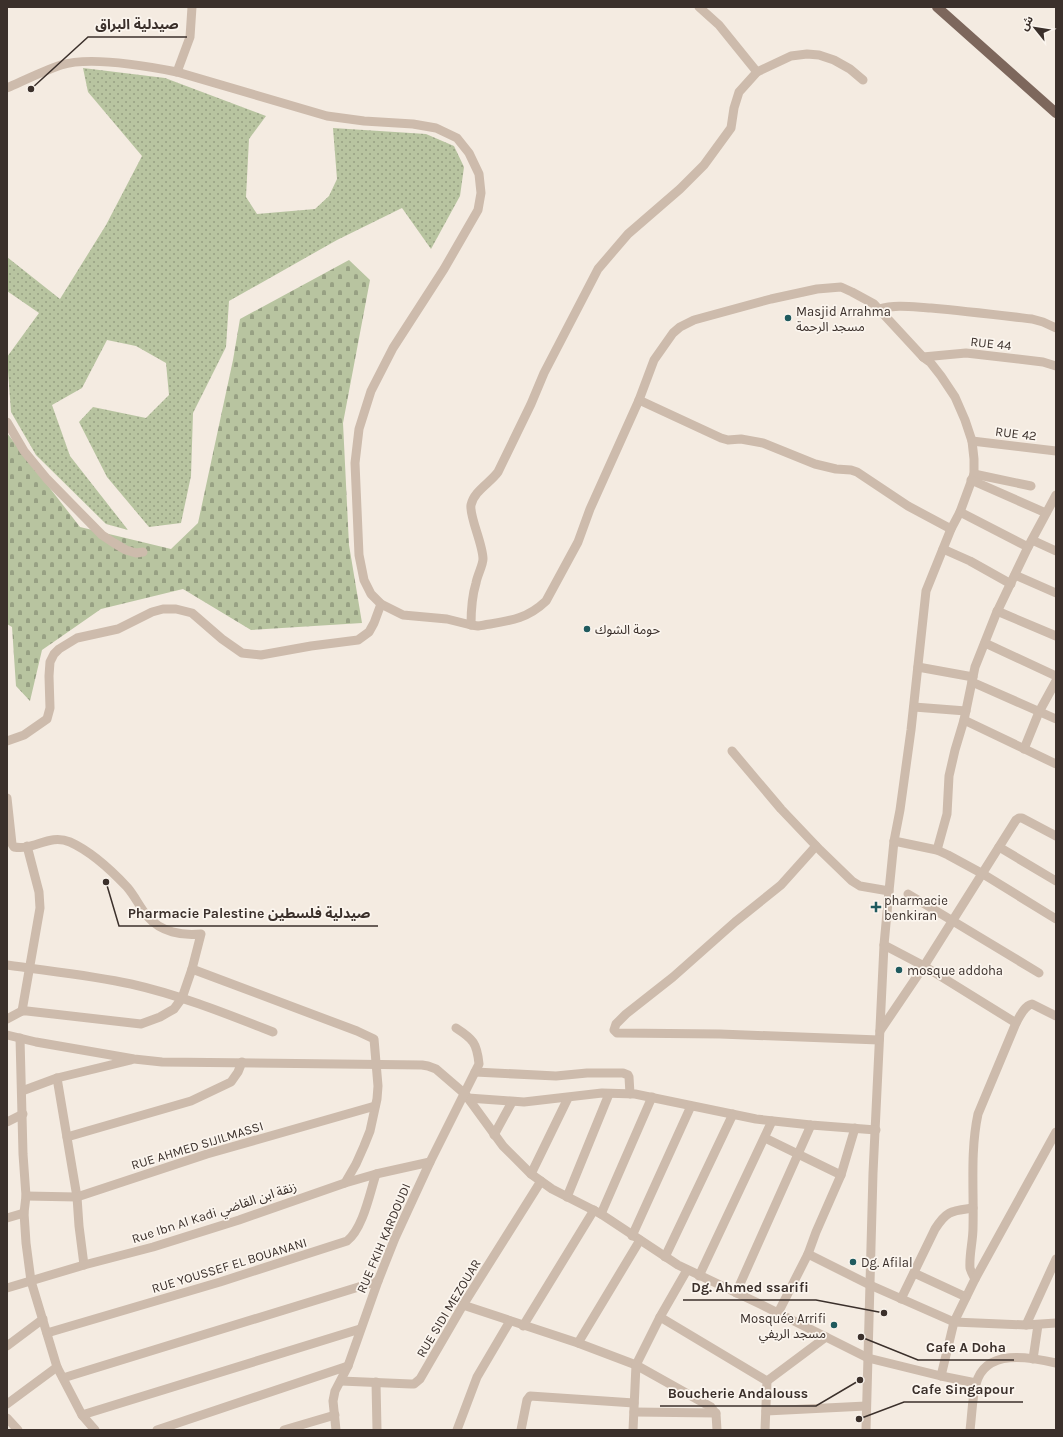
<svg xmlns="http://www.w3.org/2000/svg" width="1063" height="1437" font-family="Karla,'Noto Sans Arabic',sans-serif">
  <defs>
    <pattern id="grass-dots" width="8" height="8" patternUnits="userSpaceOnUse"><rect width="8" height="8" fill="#b8c4a0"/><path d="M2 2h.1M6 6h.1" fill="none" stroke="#97a083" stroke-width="1.8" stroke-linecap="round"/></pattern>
    <pattern id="cemetery-stones" width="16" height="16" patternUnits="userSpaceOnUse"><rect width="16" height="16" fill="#b8c4a0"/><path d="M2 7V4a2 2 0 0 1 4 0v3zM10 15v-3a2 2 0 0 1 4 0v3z" fill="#97a083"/></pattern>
  </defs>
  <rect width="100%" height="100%" fill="#f4ebe1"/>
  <path fill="url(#grass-dots)" d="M83,68L165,78L266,116L249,139L246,197L257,214L315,209L329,196L337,179L333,128L426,134L454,146L464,167L460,196L431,249L402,208L337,240L229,301L226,347L193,413L191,476L181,523L149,527L107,477L79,422L93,407L146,418L169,395L166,363L136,346L107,340L82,388L52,405L70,456L128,530L106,524L36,455L11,412L7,357L39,313L7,291V257L60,299L106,225L142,156L88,92Z"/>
  <path fill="url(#cemetery-stones)" d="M349,260L370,280L343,423L349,545L362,623L251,630L183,589L101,609L42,650L30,701L16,686L12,627L7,624V433L80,527L171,549L198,523L233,360L240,319Z"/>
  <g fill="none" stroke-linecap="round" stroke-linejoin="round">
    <g stroke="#cdbbac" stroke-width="9">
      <path d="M699,7L719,25L757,72"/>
      <path d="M177,72L190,37L192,7"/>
      <path d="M7,88C25,80 43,71 61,65C90,56 147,66 177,72L327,116L364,121L413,124L436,128L457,138L469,153L479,174L481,193L478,210L444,269L393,348L371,391L359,429L355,463L359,555L364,580L371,594L381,604L403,615L447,619L471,625L478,626C506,621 525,621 546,601L578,542L590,509L639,400L654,360L673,333L680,327L694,320L771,299L817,289L841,287L852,292L874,304L923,357L930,362L941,376L955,397L965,420L972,441L974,459V474L960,512L951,529L926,591L911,730L900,810L894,841L889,891L884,945L873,1173L866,1430"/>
      <path d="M879,309C896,304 913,307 931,308C965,311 998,315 1032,319L1043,322L1056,328"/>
      <path d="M923,357L966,353L1043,362L1056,366"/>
      <path d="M639,400L721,438L728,440L741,439L763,443L815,464L836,469L851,470L857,472L908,506L951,529"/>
      <path d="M7,422L24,451L47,479L102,535L114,543L126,550L136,553L143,552"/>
      <path d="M972,441L1056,451"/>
      <path d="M974,474L1031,486"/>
      <path d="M971,480L1046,513"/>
      <path d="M960,512L1028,547"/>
      <path d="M1032,540L1056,551"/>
      <path d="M943,549L970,561L1011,584"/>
      <path d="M1015,575L1056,593"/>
      <path d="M997,611L1056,636"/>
      <path d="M471,625C471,611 472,596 476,583C477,576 483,565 483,559C483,544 469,516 471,505C474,491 490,483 498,472L531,404L544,373L598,269L628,234L680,189L704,165L731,128L734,108L739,92L757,72L791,56L807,54L819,55L834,60L850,69L863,80"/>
      <path d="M985,643L1056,676"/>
      <path d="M918,667L973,677"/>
      <path d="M972,682L1056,719"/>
      <path d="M914,707L966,711"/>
      <path d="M964,720L1056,764"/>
      <path d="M7,741L24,735L47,719L50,708L49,676L50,662L54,654L59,649L77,638L118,629L152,612L163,609H176L192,613L222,639L242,653L261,655L311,646L358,640L369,632L374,623L381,604"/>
      <path d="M1024,749L1039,712L1056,681"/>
      <path d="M732,751L781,809L820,850L852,881L860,886L889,891"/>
      <path d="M7,798L12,844L14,847C34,851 49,833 70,842C90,851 112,871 127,887C135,896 140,908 148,917C161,932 182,936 201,934L192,969L182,998L174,1009L160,1017L141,1024L27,1011H22L7,1019"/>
      <path d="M894,841L937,850L948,855L983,874L1056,919"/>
      <path d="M816,846L781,885L735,922L673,977L626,1014L616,1024L614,1030L617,1033L720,1034L879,1040"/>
      <path d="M999,847L1056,881"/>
      <path d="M937,850L947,814L949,776L955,750L964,720L975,667L996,614L1028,547L1056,495"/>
      <path d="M908,894L1039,973"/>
      <path d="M884,945L924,966L1016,1023"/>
      <path d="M7,965C48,971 90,975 131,984C180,995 227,1014 273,1032"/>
      <path d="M192,969L357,1031L374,1039L378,1086L377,1099L370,1131L364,1146L356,1164L345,1183"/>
      <path d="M22,1011L40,908L39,892L27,846"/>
      <path d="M880,1031L924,966L1016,820L1019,818H1022L1056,836"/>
      <path d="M7,1035L36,1042L134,1059L162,1062L422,1065L428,1066L436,1069L465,1094L503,1146L531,1174L552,1189L601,1214L678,1265L760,1304L868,1358L941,1376L976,1383"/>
      <path d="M20,1038L23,1154L26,1196L24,1213L26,1243L31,1281L57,1367L82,1415L95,1430"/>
      <path d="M475,1072L556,1076L587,1073H623L628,1075L629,1077L630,1094"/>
      <path d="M57,1078L77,1197L79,1226L84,1265"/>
      <path d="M22,1091L57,1078L131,1060"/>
      <path d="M468,1098L524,1102L602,1093L635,1094L756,1119L811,1125L876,1130"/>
      <path d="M7,1122L23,1114"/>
      <path d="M494,1135L512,1102"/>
      <path d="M67,1137L191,1101L231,1082L238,1072L242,1062"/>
      <path d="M765,1138L841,1175"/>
      <path d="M531,1174L568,1098"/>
      <path d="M26,1196L77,1197L207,1154L375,1106"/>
      <path d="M567,1197L609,1094"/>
      <path d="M601,1214L652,1097"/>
      <path d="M7,1218L24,1213"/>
      <path d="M632,1236L691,1106"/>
      <path d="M808,1254L870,1285L954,1322L1026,1325L1056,1323"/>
      <path d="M665,1257L733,1114"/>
      <path d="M914,1273L966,1297"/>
      <path d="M699,1276L772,1121"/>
      <path d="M975,1279C973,1275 971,1272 970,1268C969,1255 973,1241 973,1228C974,1190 970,1151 978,1114L1016,1023C1020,1016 1024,1006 1032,1004L1056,1016"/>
      <path d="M7,1288L84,1265L153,1247L239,1220L345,1183L376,1174L430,1162"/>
      <path d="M736,1293L811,1125"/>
      <path d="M901,1299L935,1229C947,1210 952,1211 973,1208"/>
      <path d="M463,1305L578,1343L636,1365L711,1407L716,1414L717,1430"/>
      <path d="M778,1313L808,1254L816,1232L841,1175L855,1128"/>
      <path d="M660,1317L767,1381L765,1430"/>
      <path d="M1026,1325L1056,1259"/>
      <path d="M523,1326L594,1210"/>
      <path d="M47,1333L220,1282L347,1241C363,1229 370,1192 376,1174"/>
      <path d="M578,1343L640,1240"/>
      <path d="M7,1346L43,1319"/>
      <path d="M1033,1359L1038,1325"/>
      <path d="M941,1376L954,1322L975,1279L1056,1132"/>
      <path d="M63,1378L378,1281"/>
      <path d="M341,1381L411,1384H414L420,1379L463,1305L541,1181"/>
      <path d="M767,1381L826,1337"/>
      <path d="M376,1382L377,1430"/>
      <path d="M7,1404L57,1367"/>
      <path d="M766,1411L866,1406"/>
      <path d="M634,1412L716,1413"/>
      <path d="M82,1415L360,1329"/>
      <path d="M7,1418L18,1430"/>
      <path d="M157,1430L348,1366"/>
      <path d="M284,1430L335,1415"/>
      <path d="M336,1430L333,1401L335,1391L348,1366L378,1281L395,1238L430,1162L479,1064C477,1043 473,1039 456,1028"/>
      <path d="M457,1430L477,1377L510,1321"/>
      <path d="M521,1430L527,1400L530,1396L634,1403"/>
      <path d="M633,1430L636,1365L660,1317L687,1270"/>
      <path d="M970,1430C972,1415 972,1398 976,1384C985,1348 1030,1357 1056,1363"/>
    </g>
    <path stroke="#7d675c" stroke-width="10" d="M937,7L1056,113"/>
  </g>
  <g fill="#1f5a5e" stroke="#fbf5ee" stroke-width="1.5">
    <circle cx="788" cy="318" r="4"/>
    <circle cx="587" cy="629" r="4"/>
    <path d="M874 901h4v4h4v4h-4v4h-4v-4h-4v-4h4z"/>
    <circle cx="899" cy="970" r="4"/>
    <circle cx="853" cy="1262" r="4"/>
    <circle cx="834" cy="1325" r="4"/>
  </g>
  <g text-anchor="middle" stroke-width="3.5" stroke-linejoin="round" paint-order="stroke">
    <g font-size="13" fill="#3b302b" stroke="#fbf5ee" text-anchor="start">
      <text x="796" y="316">Masjid Arrahma<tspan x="796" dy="15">مسجد الرحمة</tspan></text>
      <text x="595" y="634">حومة الشوك</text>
      <text x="884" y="905">pharmacie<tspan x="884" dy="15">benkiran</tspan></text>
      <text x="907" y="975">mosque addoha</text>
      <text x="861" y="1267">Dg. Afilal</text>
      <text x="826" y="1323" text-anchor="end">Mosquée Arrifi<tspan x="826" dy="15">مسجد الريفي</tspan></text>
    </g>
    <g font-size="13" fill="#3b302b" stroke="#fbf5ee">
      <text transform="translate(991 343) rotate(6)" y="5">RUE 44</text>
      <text transform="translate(1016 433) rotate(7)" y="5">RUE 42</text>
      <text transform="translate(197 1145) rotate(-17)" y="5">RUE AHMED SIJILMASSI</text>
      <text transform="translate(214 1212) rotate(-18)" y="5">Rue Ibn Al Kadi زنقة ابن القاضي</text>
      <text transform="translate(383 1238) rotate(-67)" y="5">RUE FKIH KARDOUDI</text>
      <text transform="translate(229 1265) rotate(-17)" y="5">RUE YOUSSEF EL BOUANANI</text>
      <text transform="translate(448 1308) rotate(-59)" y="5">RUE SIDI MEZOUAR</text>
    </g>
  </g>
  <path fill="none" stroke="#3b302b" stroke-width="1.5" d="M31 89L88 37H187M106 882L119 926H378M884 1313L816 1300H683M861 1337L918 1360H1014M859 1419L904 1402H1023M860 1380L816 1406H660"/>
  <g fill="#3b302b" stroke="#fbf5ee" stroke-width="1.5">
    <circle cx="31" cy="89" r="4"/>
    <circle cx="106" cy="882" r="4"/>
    <circle cx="884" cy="1313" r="4"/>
    <circle cx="861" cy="1337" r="4"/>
    <circle cx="859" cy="1419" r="4"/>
    <circle cx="860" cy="1380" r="4"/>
  </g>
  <g font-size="14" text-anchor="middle" font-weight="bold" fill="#3b302b" stroke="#fbf5ee" stroke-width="3.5" stroke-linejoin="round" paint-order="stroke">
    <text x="137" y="29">صيدلية البراق</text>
    <text x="249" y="918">Pharmacie Palestine صيدلية فلسطين</text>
    <text x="750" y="1292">Dg. Ahmed ssarifi</text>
    <text x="966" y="1352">Cafe A Doha</text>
    <text x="963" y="1394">Cafe Singapour</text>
    <text x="738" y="1398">Boucherie Andalouss</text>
  </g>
  <rect width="1063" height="1437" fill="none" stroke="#3b302b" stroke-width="16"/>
  <g transform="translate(1035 28) rotate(300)" stroke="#fbf5ee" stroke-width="3" paint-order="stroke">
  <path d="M0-3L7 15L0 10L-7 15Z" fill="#3b302b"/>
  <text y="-6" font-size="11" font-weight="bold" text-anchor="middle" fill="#3b302b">ش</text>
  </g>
</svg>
